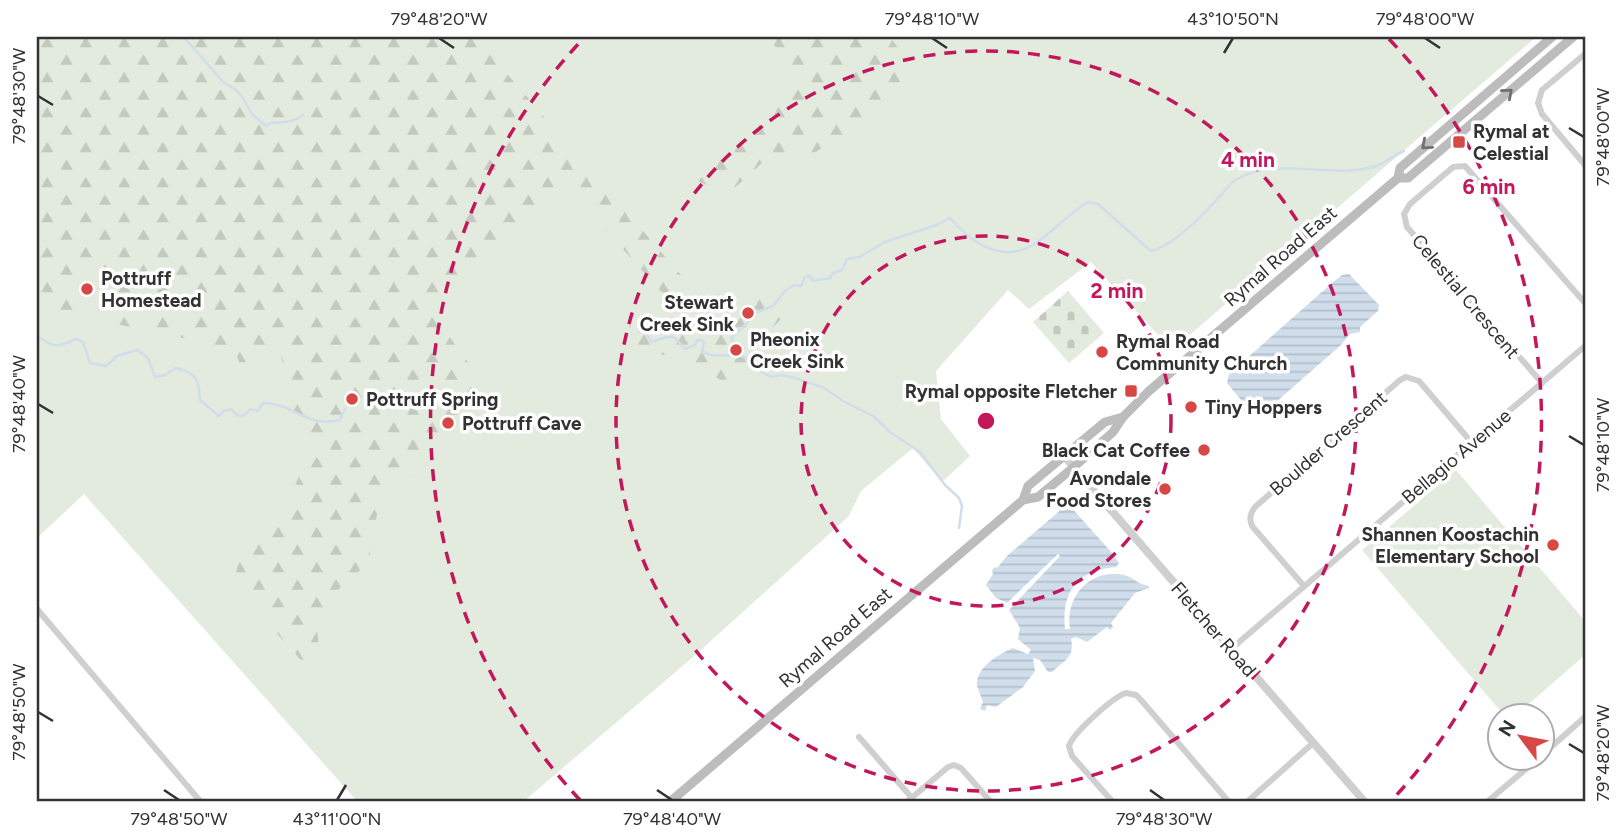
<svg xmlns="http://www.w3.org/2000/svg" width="1622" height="838" font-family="Figtree,sans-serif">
  <defs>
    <pattern id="forest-firs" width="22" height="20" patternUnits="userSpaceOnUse" patternTransform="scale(1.75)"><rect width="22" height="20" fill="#e3eade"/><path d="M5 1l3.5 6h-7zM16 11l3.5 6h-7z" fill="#c3c9bf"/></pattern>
    <pattern id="cemetery-stones" width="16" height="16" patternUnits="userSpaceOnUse" patternTransform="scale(1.75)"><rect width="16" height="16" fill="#e3eade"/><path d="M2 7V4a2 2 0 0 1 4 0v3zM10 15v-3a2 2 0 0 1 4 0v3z" fill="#c3c9bf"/></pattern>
    <pattern id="water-rules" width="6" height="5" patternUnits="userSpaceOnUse" patternTransform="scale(1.75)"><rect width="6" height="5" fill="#d0deeb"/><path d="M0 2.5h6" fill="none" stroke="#b3bfca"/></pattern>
  </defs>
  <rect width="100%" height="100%" fill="#fff"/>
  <g fill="#e3eade">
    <path d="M37,37H1536L1172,350L1091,262L1029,309L1008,290L936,371L941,419L970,456L942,482L913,448L861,491L849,516L693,657L524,801H357L84,494L37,538Z"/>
    <path d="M1456,470L1585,621V655L1516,715H1504L1362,550Z"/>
  </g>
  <g fill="url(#forest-firs)">
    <path d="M37,37H475L727,328L734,327L751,301L769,292L789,301L788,312L762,338L755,360L741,379L721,380L678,357L650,353L624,341L629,326L641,314L650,315L684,334L696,331L563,182L432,313L493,396L471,422L404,483L387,493L378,509L368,564L343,584L325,609L317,628L319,650L308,668L235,587C235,570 239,555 252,543C258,536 266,533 272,526C285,508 319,446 308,426C303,419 294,412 288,407V392L280,386L285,368L278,349L251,367L239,362L235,349L102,321L86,312L64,327L37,297Z"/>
    <path d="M767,37H890C926,84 904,69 878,103C870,114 870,126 863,139L831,138C812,160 801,162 773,153L729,193L691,179L729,143L793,91L799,74Z"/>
  </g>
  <path fill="url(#cemetery-stones)" d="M1068,291L1104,333L1069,363L1033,322Z"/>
  <g fill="url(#water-rules)">
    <path d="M1349,274L1379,305L1378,311L1360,327V332L1350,334L1341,345L1261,415L1257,416L1244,411L1246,406L1227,383L1229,374L1332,283L1342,275Z"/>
    <path d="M1070,506L1113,554L1119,563L1116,567C1078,570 1061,591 1065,629H1070C1065,596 1090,568 1124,575C1134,577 1136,584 1149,586V588L1135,593L1111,623L1113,627L1110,630L1107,627L1087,642L1076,637L1071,639C1075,657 1065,660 1052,672H1048L1040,660L1033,658L1035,671L1023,687L996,707L987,705L985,711L980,709L983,702C981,696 978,690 977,685C976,667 999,654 1013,648L1030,655L1028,654L1031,650L1018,639L1020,628L1009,610L1060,556L1058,554L1007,603L996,598L986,585L993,574L992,570L995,567L997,568L1008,555L1063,508Z"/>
  </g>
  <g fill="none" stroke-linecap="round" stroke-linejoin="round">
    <g stroke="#d0deeb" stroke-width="2.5">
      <path d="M184,37L223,82L235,89L243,98L252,114L266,126L271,123C283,122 293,123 303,115"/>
      <path d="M639,331L645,333L652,342L666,337H674L685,349L695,345L697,340H701L704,343L702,351C713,359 726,354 738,355C744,356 753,363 760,365L762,372L771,377L781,375L795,378L824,388L843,401L873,416L890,432L920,452L945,485L959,498L962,506L959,528"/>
      <path d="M37,336C55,348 56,348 76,339L83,342L90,363L106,366L117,356L137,350L148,358L155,377L165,375L176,368C198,374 198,379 200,400L219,416L223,411L231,409L237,415L243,416L251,409L258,411L263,403C293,403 305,428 340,420L345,409"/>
      <path d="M740,355L741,344L732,342V337L748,322L752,314L773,306L785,291L794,285L801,286L805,277L810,276L813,281L830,278L833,273L842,270L847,259L859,257L885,242L934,226L950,218C972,243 1003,265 1036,243C1054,230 1069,214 1088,202L1098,204L1151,251C1174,245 1202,216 1218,198C1224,192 1230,183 1237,179C1278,156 1333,180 1376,166C1385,163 1394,155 1404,151"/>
    </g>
    <g stroke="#cfcfcf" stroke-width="6">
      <path d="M1585,54L1542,90L1538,103L1542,114L1585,165"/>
      <path d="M1542,383L1407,227L1404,214L1410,204L1453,167L1465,166L1585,303"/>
      <path d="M1304,586L1252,526C1249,518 1250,514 1255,507L1400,380L1406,377L1419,381L1472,443"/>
      <path d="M37,609L200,801"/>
      <path d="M1231,649L1585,346"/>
      <path d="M859,737L912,798"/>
      <path d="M1542,755L1585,717"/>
      <path d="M908,801L948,767L954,765L961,768L990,801"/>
      <path d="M1112,801L1072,756L1069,746C1073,733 1113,697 1126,693L1136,695L1141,700L1228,801"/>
      <path d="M1248,801L1313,743"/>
      <path d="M1488,801L1539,758"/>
    </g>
    <path stroke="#cfcfcf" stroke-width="8" d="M1064,456L1364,801"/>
    <g stroke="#bcbcbc" stroke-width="9">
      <path d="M1398,178H1408L1573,37"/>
      <path d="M1023,500L1028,486L1064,456L1105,422L1123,417"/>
      <path d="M671,801L1023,500L1038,497L1074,467L1113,432L1123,417L1149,391L1398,178L1400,168L1552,37"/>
    </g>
  </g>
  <defs><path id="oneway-chevron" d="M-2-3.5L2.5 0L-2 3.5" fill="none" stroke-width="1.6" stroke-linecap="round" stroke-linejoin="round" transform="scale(1.75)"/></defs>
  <g stroke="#707070">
    <use href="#oneway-chevron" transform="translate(1508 93) rotate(-41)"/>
    <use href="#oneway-chevron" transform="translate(1426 145) rotate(139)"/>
  </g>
  <path fill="none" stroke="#323232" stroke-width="2.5" d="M439,38L454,48M932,38L947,48M1425,38L1440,48M1224,53L1233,38M38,96L53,105M1569,128L1584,137M38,404L53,413M1569,436L1584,445M38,712L53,721M1569,744L1584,753M164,790L179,800M657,790L672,800M1150,790L1164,800M337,800L346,785"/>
  <g fill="none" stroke="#c2185b" stroke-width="3.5" stroke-dasharray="12 9">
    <circle cx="986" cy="421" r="185"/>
    <circle cx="986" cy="421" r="370"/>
    <path d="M580 800A555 555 0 0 1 583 39M1389 39A555 555 0 0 1 1392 800"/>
  </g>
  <g fill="#d74845" stroke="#fff" stroke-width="2.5">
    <rect x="1452" y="135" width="14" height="14" rx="3.5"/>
    <circle cx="87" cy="289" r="7"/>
    <circle cx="748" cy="313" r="7"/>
    <circle cx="736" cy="350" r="7"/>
    <circle cx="1102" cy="352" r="7"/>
    <rect x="1124" y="384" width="14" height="14" rx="3.5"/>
    <circle cx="352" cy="399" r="7"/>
    <circle cx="1191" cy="407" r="7"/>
    <circle cx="448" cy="423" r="7"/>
    <circle cx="1204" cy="450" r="7"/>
    <circle cx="1165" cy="489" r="7"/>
    <circle cx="1553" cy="545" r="7"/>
  </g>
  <g text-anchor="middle" stroke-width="7" stroke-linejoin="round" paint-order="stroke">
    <g font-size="19" font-weight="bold" fill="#323232" stroke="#fff" text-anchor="start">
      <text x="1473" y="138">Rymal at<tspan x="1473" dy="22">Celestial</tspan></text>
      <text x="101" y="285">Pottruff<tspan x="101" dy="22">Homestead</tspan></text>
      <text x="734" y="309" text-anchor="end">Stewart<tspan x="734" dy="22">Creek Sink</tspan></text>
      <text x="750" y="346">Pheonix<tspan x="750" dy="22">Creek Sink</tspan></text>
      <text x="1116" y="348">Rymal Road<tspan x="1116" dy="22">Community Church</tspan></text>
      <text x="1117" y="398" text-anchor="end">Rymal opposite Fletcher</text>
      <text x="366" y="406">Pottruff Spring</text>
      <text x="1205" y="414">Tiny Hoppers</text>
      <text x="462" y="430">Pottruff Cave</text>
      <text x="1190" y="457" text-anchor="end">Black Cat Coffee</text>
      <text x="1151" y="485" text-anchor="end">Avondale<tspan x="1151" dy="22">Food Stores</tspan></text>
      <text x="1539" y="541" text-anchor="end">Shannen Koostachin<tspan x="1539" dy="22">Elementary School</tspan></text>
    </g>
    <g font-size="19" fill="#323232" stroke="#fff">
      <text transform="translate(1280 256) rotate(-41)" y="7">Rymal Road East</text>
      <text transform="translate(1466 296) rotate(50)" y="7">Celestial Crescent</text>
      <text transform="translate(1328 443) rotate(-41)" y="7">Boulder Crescent</text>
      <text transform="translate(1456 456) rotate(-40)" y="7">Bellagio Avenue</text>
      <text transform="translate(1214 629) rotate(49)" y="7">Fletcher Road</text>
      <text transform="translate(835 637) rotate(-41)" y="7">Rymal Road East</text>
    </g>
  </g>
  <circle cx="986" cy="421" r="10" fill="#c2185b" stroke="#fff" stroke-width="3.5"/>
  <g font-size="21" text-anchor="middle" font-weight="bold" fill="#c2185b" stroke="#fff" stroke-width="7" stroke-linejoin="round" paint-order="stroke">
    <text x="1248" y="167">4 min</text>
    <text x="1489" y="194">6 min</text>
    <text x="1117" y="298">2 min</text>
  </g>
  <rect width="1622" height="838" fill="none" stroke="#ffffff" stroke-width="77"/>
  <g transform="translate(1521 737) rotate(302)"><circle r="33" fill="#ffffff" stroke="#adadad" stroke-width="2"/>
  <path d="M0-5L12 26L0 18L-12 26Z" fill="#d74845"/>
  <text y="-10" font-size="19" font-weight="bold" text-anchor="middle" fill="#323232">N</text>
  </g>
  <rect x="38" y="38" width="1546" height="762" fill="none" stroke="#323232" stroke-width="2.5"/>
  <g font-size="18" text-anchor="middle" fill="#323232">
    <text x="439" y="25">79°48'20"W</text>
    <text x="932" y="25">79°48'10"W</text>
    <text x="1233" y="25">43°10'50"N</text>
    <text x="1425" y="25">79°48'00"W</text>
    <text transform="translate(19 96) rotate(-90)" y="6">79°48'30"W</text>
    <text transform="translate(1603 137) rotate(-90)" y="6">79°48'00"W</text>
    <text transform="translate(19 404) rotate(-90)" y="6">79°48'40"W</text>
    <text transform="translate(1603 445) rotate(-90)" y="6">79°48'10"W</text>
    <text transform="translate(19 712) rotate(-90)" y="6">79°48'50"W</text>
    <text transform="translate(1603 753) rotate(-90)" y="6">79°48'20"W</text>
    <text x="179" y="825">79°48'50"W</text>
    <text x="337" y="825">43°11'00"N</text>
    <text x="672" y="825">79°48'40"W</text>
    <text x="1164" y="825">79°48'30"W</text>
  </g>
</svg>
